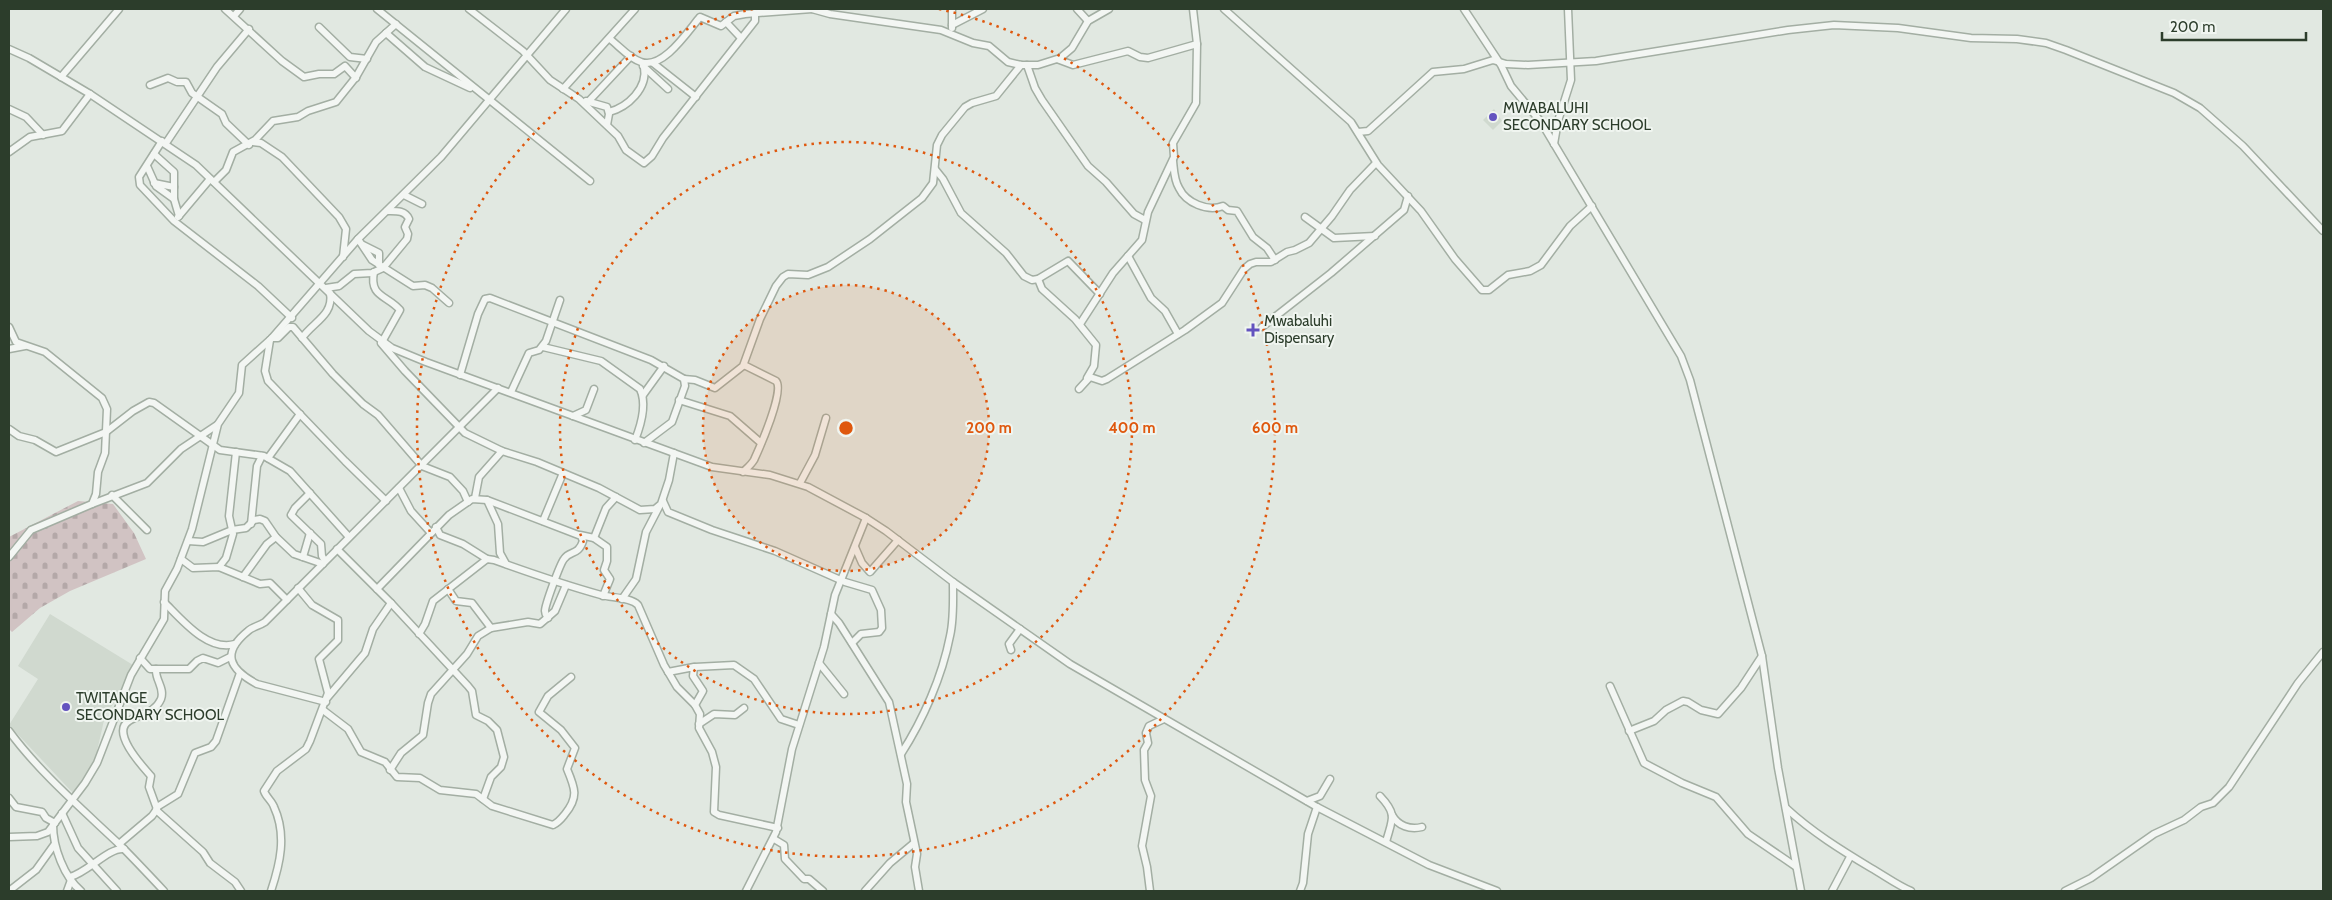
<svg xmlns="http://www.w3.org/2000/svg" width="2332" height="900" font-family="Cabin,sans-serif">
  <defs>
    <pattern id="cemetery-stones" width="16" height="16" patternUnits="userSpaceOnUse" patternTransform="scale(1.25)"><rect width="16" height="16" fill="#d1c3c3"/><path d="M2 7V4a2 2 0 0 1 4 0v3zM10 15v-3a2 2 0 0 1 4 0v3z" fill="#b4a8a8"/></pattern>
  </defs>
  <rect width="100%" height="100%" fill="#e1e8e1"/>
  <g fill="#d0d9cf">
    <path d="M1494,109L1502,121L1493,130L1483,120Z"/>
    <path d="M50,614L133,665L118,697L105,716L95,760L73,793L9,725L38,679L18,666Z"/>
  </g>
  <path fill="url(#cemetery-stones)" d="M78,501L113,504L134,533L146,559L70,591L40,608L12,632L9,629V537Z"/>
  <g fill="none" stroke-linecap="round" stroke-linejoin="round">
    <g stroke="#a3aea3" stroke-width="9">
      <g id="minor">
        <path d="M225,9L282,61L304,77L319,74H334L345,66L356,78"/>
        <path d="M377,9L590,181"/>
        <path d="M469,9L523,51L550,80L579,99L618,136L626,150L644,163L652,156L663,138L755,21V13"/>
        <path d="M812,9L830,14L941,30L973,43L989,46L1008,62L1021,65H1038L1057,59L1073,65L1128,51L1140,57L1148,58L1197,44"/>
        <path d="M1077,9L1088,21"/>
        <path d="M1224,9L1351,122L1378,165L1421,211L1455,259L1482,290H1489L1508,275L1530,271L1541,265L1570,226L1592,206"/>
        <path d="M1464,9L1501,65L1511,86L1541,122L1681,356L1690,380L1762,656L1778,768L1801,891"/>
        <path d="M234,16L240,9"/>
        <path d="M726,22L741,38"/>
        <path d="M952,25L983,9"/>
        <path d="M319,27L350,57L367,59"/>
        <path d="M952,28V9"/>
        <path d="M386,33L425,67L470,88"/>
        <path d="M610,39C619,46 630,59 641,62C663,70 688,31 700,17L721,26L734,16L745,14L812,9"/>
        <path d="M9,49L29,58L90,94L196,165L369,331L392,348L426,362L712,467L770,475L808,487L866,518L886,531L953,582L1070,664L1317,807L1429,865L1497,891"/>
        <path d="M1059,59L1072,48L1088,21L1109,9"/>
        <path d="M653,63L696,97"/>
        <path d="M1027,65L1035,88L1042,100L1088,166L1106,182L1134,214L1145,220"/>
        <path d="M643,66L668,89"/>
        <path d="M61,77L119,9"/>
        <path d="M150,85L168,78L177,82H186L192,93L222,114L226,123L249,145"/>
        <path d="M563,89L635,9"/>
        <path d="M586,101L607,107L609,114L607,125"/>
        <path d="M588,102L631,56"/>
        <path d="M9,109L26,117L43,135"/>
        <path d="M609,112C628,107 648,88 644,67"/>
        <path d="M1358,132L1368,131L1433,72L1464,69L1493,60L1506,64L1528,65L1596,61L1788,30L1834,25L1898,28L1971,38L2017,39L2046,43L2066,50L2174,93L2200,108L2243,146L2323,231"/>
        <path d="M162,141L139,177L140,185L174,221L258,286L292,318"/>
        <path d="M253,142L261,143L282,157L339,217L346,229L343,257"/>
        <path d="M166,143L217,67L249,29"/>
        <path d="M1554,144L1558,121L1571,80L1568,9"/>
        <path d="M9,152L30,137L62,131L90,94"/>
        <path d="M154,154L174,172V199L179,216"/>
        <path d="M1173,161C1174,170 1174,180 1179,188C1186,203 1208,212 1223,206L1228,210L1237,211L1253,237L1267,248L1275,260"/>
        <path d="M147,166L156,186L174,199"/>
        <path d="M935,169L943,179L961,213L1006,253L1024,276L1032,280L1038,279L1068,261L1100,294"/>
        <path d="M214,182L226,170L233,152L255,140L273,121L298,117L308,111L336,102L356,77L376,42L396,24"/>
        <path d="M154,183L174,187"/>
        <path d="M404,195L422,204"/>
        <path d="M178,217L210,179"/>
        <path d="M1305,217L1334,238L1375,236"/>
        <path d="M358,239L372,260L413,286L425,285L432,288L449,303"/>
        <path d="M363,245L379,253V265"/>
        <path d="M1128,256L1151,298L1165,311L1178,334"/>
        <path d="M374,272C369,297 387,295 400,310L382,342"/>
        <path d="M1038,279L1042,289L1075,319L1096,345L1094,366L1087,378"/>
        <path d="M326,288L339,286L354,274L372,273L383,268L407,239L408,234L405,227L409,219C405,210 396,211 387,211"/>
        <path d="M1080,324L1113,273L1142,240L1148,212L1174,157L1173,143L1196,103L1197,44L1193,9"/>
        <path d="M9,327L16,342L45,352L102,398L107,409L105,453L98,472L96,494L92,504L31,530L9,557"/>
        <path d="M1262,327L1331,273L1404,210L1408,196"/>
        <path d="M272,338H278L289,327H293L333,374L363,404L378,415L422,466L450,477L463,491L468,502"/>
        <path d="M302,338C313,322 334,315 330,293"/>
        <path d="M270,340L265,371L268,381L345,461L386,501"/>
        <path d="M381,343L405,371L465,433L502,451L537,462L599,488L640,510L655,509L661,504L669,480L674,453"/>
        <path d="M543,347L601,361L640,389C647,404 641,425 635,440"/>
        <path d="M9,349L25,346"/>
        <path d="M460,375L478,314L485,299L490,298L651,360L684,379L685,386L672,422L644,443"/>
        <path d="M684,379L695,380L715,388L743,366L760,319L776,286L783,277L788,274L808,275L828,267L870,239L922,198L933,183L937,145L942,135L965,107L972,103L996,96L1021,65"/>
        <path d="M1079,389L1090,377L1102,381L1107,379L1185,330L1222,303L1244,269L1250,264L1256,262H1271L1287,252L1295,250L1309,243L1332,216L1350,190L1376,163"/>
        <path d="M511,392L529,353L539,350L546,341L560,300"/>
        <path d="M643,395L664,366"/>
        <path d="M679,400L730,416L761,443"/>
        <path d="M573,416L586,410L594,389"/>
        <path d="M9,429L19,436L35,440L56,452L106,432L133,411L149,402L154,403L220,450L264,456L290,471L349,537"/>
        <path d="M268,458L300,414"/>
        <path d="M743,472C747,468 751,465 754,460C760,447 785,390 776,381L744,365"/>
        <path d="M800,483L815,455L826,418"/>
        <path d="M399,488L411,511L431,533"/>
        <path d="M310,493L295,508L291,515L321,544L322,556L325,561"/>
        <path d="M112,495L147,530"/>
        <path d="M475,498L479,477L502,451"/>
        <path d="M487,500L498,524L500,553L506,564"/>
        <path d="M663,501L668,512L712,530L775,551L845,582L872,590L881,610L882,628L879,632L861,634L852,643"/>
        <path d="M92,504L147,483L181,449L217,425"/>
        <path d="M543,521L563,473"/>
        <path d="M251,524L257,466L262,456"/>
        <path d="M436,527L440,535L463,544L487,559"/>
        <path d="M580,535L594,538L607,547V561L604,570L610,579L603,596"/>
        <path d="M594,538L606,508L616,497"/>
        <path d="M188,541L203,542L232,530L246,528L254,520L260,519L265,521L276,537L294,554L323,564"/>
        <path d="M855,547L862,563L870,572L898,540"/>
        <path d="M337,549L391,603L468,686L472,691L476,715L488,721L497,730L504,757L501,767L491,777L483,799"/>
        <path d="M303,557L310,533"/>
        <path d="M181,559L193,568L219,567L260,584L270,583L287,600"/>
        <path d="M219,567L226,558L233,534L229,516L236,452"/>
        <path d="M243,577L267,544L276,537"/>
        <path d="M377,589L449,515L472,499L487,500L581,536L583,541C578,556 570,550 564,559C560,564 545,605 545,611C545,614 546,615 548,618"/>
        <path d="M448,589L456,601L472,603L491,628"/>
        <path d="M622,599L636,579L646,532L659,507"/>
        <path d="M164,602C182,620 208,652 235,644"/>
        <path d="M831,614L839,623L889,702L907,784L906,802L917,854L915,867L919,891"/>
        <path d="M419,634L425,624L433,601L487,559L494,560C530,573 565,585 601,595C612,598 630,597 638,605L664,665L677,687L695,705L700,714L699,728L712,752L716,767L714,812L719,815L778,828"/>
        <path d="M1011,650L1009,644L1020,629"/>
        <path d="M140,658L150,669H189L197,661L203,658L218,663L230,657"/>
        <path d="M819,663L844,694"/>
        <path d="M695,667L734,665L754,679L781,719L799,725"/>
        <path d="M668,672L694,667L693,676L703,691L695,705"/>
        <path d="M1610,686L1644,763L1682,783L1716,797L1748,834L1795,866"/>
        <path d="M327,698L365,653L373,629L391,603"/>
        <path d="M326,702L257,684C229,669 221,653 248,631C252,627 259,626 265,622L498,388"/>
        <path d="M323,710L348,729L361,752L385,762L397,777L420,778L440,790L476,794L492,806L553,825C559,822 561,819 565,814C579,797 575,788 567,769L575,748L561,730L539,712L548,696L571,677"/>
        <path d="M699,724L714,714L735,715L744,708"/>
        <path d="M9,731C40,773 81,808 119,844C134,859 149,875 164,891"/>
        <path d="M1629,731L1654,721L1666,710L1683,701L1688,702L1701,710L1718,714L1741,688L1762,656"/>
        <path d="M901,754C923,720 942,677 950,636C954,619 953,600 953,582"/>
        <path d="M390,770L401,753L423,735L428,703L431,694L467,654L478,636L491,628L528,622L540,624L555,611L566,585"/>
        <path d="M1380,796C1398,815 1392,819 1386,842"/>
        <path d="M9,798L16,807L42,812L46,818L55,823"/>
        <path d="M1307,801L1320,796L1330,779"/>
        <path d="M157,807L178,794L195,753L211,747L216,741L240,673"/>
        <path d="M1786,808C1812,832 1841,850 1871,868C1885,876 1897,885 1911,891"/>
        <path d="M156,810L203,852L210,863L235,882L241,891"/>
        <path d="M62,813L78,848L117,891"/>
        <path d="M1392,815C1398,826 1410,830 1422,827"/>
        <path d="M53,825C53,847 64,877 81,891"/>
        <path d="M9,837L37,836L48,832L85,783L97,763L131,675L164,619L165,591L177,569L192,529L218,424L239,393L242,365L272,338L358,239L441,157L566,9"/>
        <path d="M774,839L784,845L785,859L804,879H809L823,891"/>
        <path d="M119,844L152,816L157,809L149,787L151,776C143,767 110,732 129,721C140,714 155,713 161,699C165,688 155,680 156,669"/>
        <path d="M70,877C87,873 109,847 124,849"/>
        <path d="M9,891L36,870L54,845"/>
        <path d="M67,891L71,880"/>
        <path d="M271,891C280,864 287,835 274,807C272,801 266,797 264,791L277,771L306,749L310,741L328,693L319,659L338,640V620L312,605L298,588"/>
        <path d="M746,891L776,832L792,749L824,647L835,595L866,518"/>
        <path d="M865,891L890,863L914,843"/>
        <path d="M1150,891L1147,867L1142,846L1151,796L1145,780L1144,750L1148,743L1146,733L1149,726L1164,719"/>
        <path d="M1300,891L1303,883L1308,834L1317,807"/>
        <path d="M1832,891L1850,857"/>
        <path d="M2065,891L2091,878L2154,834L2184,820L2201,807L2213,803L2229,787L2298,683L2323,652"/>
      </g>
    </g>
    <use href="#minor" stroke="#f3f6f3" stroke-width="6"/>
  </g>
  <circle cx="846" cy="428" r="143" fill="#df580e" fill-opacity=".12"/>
  <g fill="none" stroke="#df580e" stroke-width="2.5" stroke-dasharray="2.5 5">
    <circle cx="846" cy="428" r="143"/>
    <circle cx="846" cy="428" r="286"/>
    <path d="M939 9A429 429 0 1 1 753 9"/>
  </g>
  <g fill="#6353bf" stroke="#f0f5f0" stroke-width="2">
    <circle cx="1493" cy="117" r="5"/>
    <path d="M1250.5 322.5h5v5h5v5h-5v5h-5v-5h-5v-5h5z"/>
    <circle cx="66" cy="707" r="5"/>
  </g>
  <g text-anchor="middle" stroke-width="4" stroke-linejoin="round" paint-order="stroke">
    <g font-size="15" fill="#2c3d2b" stroke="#f0f5f0" text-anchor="start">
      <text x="1503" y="113">MWABALUHI<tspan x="1503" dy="17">SECONDARY SCHOOL</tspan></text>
      <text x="1264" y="326">Mwabaluhi<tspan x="1264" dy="17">Dispensary</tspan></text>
      <text x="76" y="703">TWITANGE<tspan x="76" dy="17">SECONDARY SCHOOL</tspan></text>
    </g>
  </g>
  <circle cx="846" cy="428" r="8" fill="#df580e" stroke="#f0f5f0" stroke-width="2.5"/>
  <g font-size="15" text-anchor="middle" font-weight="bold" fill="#df580e" stroke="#f0f5f0" stroke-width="4" stroke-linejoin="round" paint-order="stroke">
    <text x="989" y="433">200 m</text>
    <text x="1132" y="433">400 m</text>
    <text x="1275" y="433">600 m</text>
  </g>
  <rect width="2332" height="900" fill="none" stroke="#2c3d2b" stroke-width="20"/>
  <path d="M2162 32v8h144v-8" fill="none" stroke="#2c3d2b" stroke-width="2.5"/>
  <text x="2170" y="32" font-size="15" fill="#2c3d2b" stroke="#f0f5f0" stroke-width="4" paint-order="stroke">200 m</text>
</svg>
